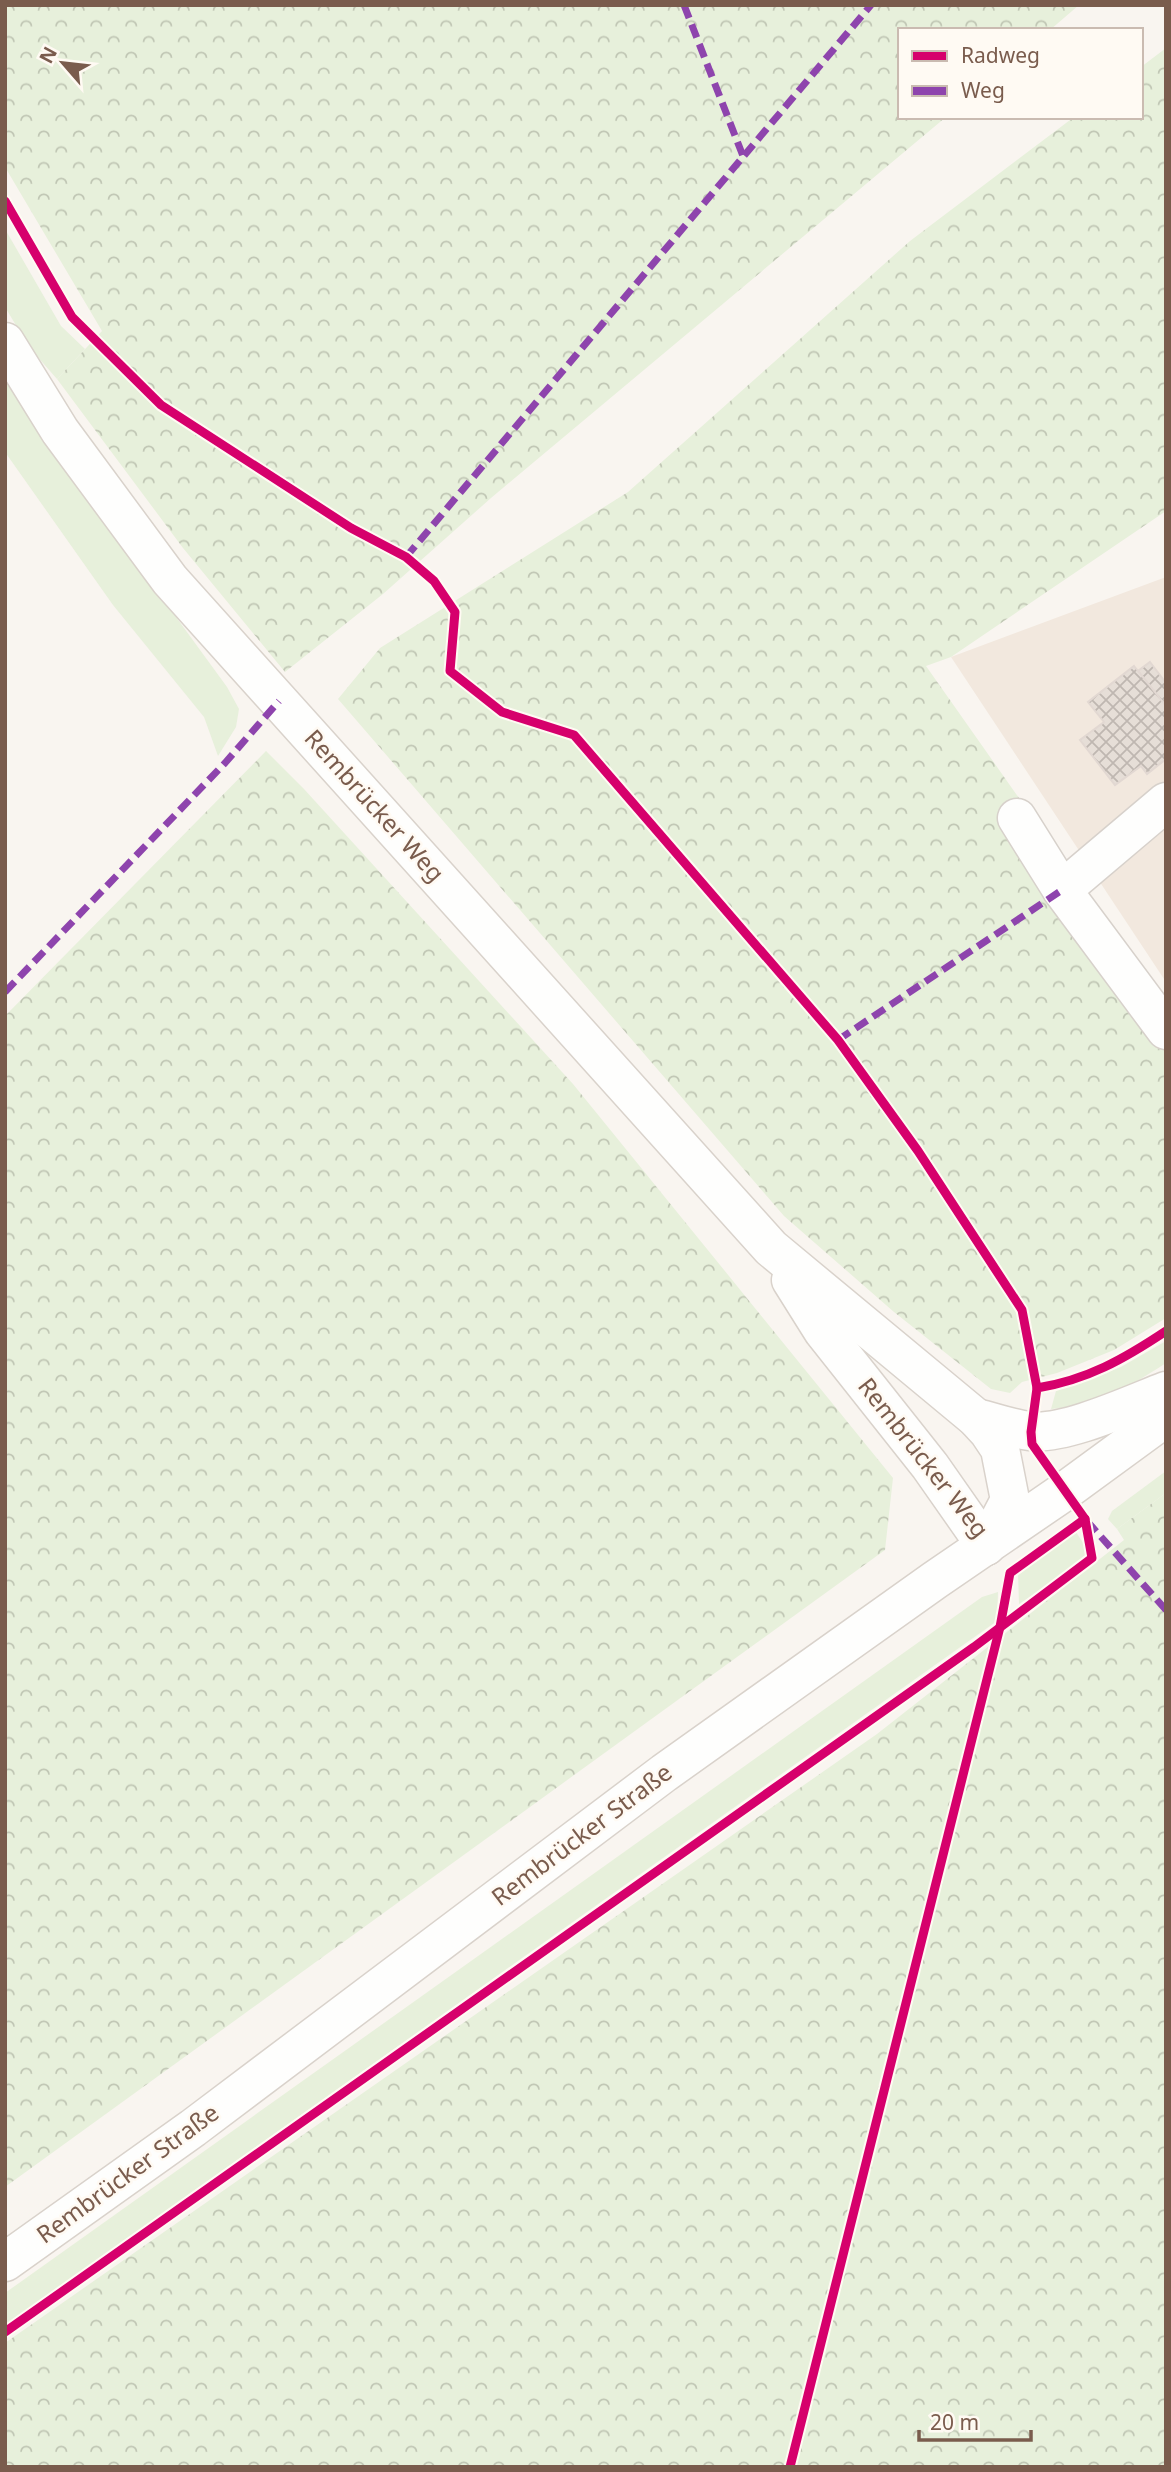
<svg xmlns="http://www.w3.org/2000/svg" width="1171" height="2472" font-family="'Noto Sans',sans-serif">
  <defs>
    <pattern id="forest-crowns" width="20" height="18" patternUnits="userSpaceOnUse" patternTransform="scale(1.75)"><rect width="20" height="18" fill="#e7f0db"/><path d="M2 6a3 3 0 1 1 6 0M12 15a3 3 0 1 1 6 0" fill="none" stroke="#c0c6b4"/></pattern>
    <pattern id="building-cross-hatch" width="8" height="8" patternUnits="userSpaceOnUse" patternTransform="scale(1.75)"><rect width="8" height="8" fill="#e6ded7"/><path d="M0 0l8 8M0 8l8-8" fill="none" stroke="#bfb7b1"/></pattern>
  </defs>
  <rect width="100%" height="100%" fill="#f9f5f0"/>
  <path fill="#f2e8de" d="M1166,577V982L951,657Z"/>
  <g fill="#e7f0db">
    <path d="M5,229L61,326L85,349L57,379L29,347L5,307Z"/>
    <path d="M5,379L20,403L227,687L239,709L236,727L218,756L204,717L113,605L5,452Z"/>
    <path d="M1166,1341V1363C1124,1390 1101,1404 1051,1409L1056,1391L1121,1367Z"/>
    <path d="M1166,1471V1493L1117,1529L1108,1519L1112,1511Z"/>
    <path d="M1076,1532L1087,1549L1085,1559L1019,1604L1018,1573Z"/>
    <path d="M998,1592L997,1621L5,2325V2293L982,1597Z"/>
  </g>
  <g fill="url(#forest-crowns)">
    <path d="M5,5H1079L1050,30H900V117H946L491,498L383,594L285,672L183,548L57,379L102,331L5,167Z"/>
    <path d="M1166,48V511L951,657L926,666L1140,970L1166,999V1318L1114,1350L1057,1373L1022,1382L1010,1393L991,1389L894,1312L784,1216L338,699L380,648L628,492L910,241L1074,117H1141V67Z"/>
    <path d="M266,751L304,789L573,1084L893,1478L885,1550L5,2187V1016Z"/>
    <path d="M1166,1493V2467H5V2343L877,1734L1124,1540L1117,1529Z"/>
  </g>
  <g fill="url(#building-cross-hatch)" stroke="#e2d8d2" stroke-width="2">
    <path d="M1150,662L1166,683V706L1138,671Z"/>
    <path d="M1134,666L1166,706V759L1147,774L1141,766L1115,785L1080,740L1104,722L1088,702Z"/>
  </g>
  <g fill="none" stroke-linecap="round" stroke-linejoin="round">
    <g stroke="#d7d1cb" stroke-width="41">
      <g id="street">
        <path d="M1166,802L1062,890L1166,1030"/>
        <path d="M1017,818L1062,890"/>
      </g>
    </g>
    <g stroke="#d9d2cb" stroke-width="41">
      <g id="secondary">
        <path d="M5,342L60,431L170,580L771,1248L976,1418L988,1431L1000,1449L1010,1500L986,1546"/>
        <path d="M791,1280L823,1331L930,1466L986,1546"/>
        <path d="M976,1418C993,1422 1012,1429 1029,1431C1064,1436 1132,1404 1166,1391"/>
        <path d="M5,2262L193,2128L664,1773L935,1580L1065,1491L1166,1417"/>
      </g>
    </g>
    <path stroke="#dcd5d0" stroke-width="4.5" stroke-dasharray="2 5" stroke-linecap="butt" d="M5,201L72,317L161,405L351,528L406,557L434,581L455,612L450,671L502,712L574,735L838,1040L918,1151L1022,1310L1037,1388"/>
    <use href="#street" stroke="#fefefd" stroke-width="38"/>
    <use href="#secondary" stroke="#fefefd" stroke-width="38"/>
    <g stroke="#8e44ad" stroke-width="7" stroke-dasharray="14 7" stroke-linecap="butt">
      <path d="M684,5L743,156"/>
      <path d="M406,557L871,5"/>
      <path d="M5,992L225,763L279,701"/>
      <path d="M838,1040L1062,890"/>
      <path d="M1087,1521L1166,1610"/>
    </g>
    <g stroke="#fffaf3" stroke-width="13">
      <g id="cycleway">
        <path d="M5,201L72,317L161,405L351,528L406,557L434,581L455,612L450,671L502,712L574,735L838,1040L918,1151L1022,1310L1037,1388"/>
        <path d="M5,2332L974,1647L1092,1558L1085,1519L1032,1444L1031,1432L1037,1388C1087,1380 1124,1359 1166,1331"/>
        <path d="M790,2467L1000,1627L1010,1573L1085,1519"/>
      </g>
    </g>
    <use href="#cycleway" stroke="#d6006c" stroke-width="9"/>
  </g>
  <g text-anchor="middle" stroke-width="5" stroke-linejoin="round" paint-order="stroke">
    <g font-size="24" fill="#7a5c4d" stroke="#fffaf3">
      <text transform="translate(374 806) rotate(48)" y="8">Rembrücker Weg</text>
      <text transform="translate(923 1458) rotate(52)" y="8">Rembrücker Weg</text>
      <text transform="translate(582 1835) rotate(-37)" y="8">Rembrücker Straße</text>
      <text transform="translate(128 2174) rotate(-36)" y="8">Rembrücker Straße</text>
    </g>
  </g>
  <rect width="1171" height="2472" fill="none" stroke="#7a5c4d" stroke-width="14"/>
  <rect x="898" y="28" width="245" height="91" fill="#fffaf3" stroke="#cabbb1" stroke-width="2"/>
  <rect x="912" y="51" width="35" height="10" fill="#d6006c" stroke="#cabbb1" stroke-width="2"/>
  <text x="961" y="63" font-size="21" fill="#7a5c4d">Radweg</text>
  <rect x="912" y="86" width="35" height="10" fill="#8e44ad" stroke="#cabbb1" stroke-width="2"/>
  <text x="961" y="98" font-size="21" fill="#7a5c4d">Weg</text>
  <g transform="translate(63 63) rotate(298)" stroke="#fffaf3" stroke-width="5" paint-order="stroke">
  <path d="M0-5L12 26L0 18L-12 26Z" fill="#7a5c4d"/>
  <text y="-10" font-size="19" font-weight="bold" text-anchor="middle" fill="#7a5c4d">N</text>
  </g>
  <path d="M919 2430v10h112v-10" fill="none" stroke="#7a5c4d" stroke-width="3.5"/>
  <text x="930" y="2430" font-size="21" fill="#7a5c4d" stroke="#fffaf3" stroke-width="5" paint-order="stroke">20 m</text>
</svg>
